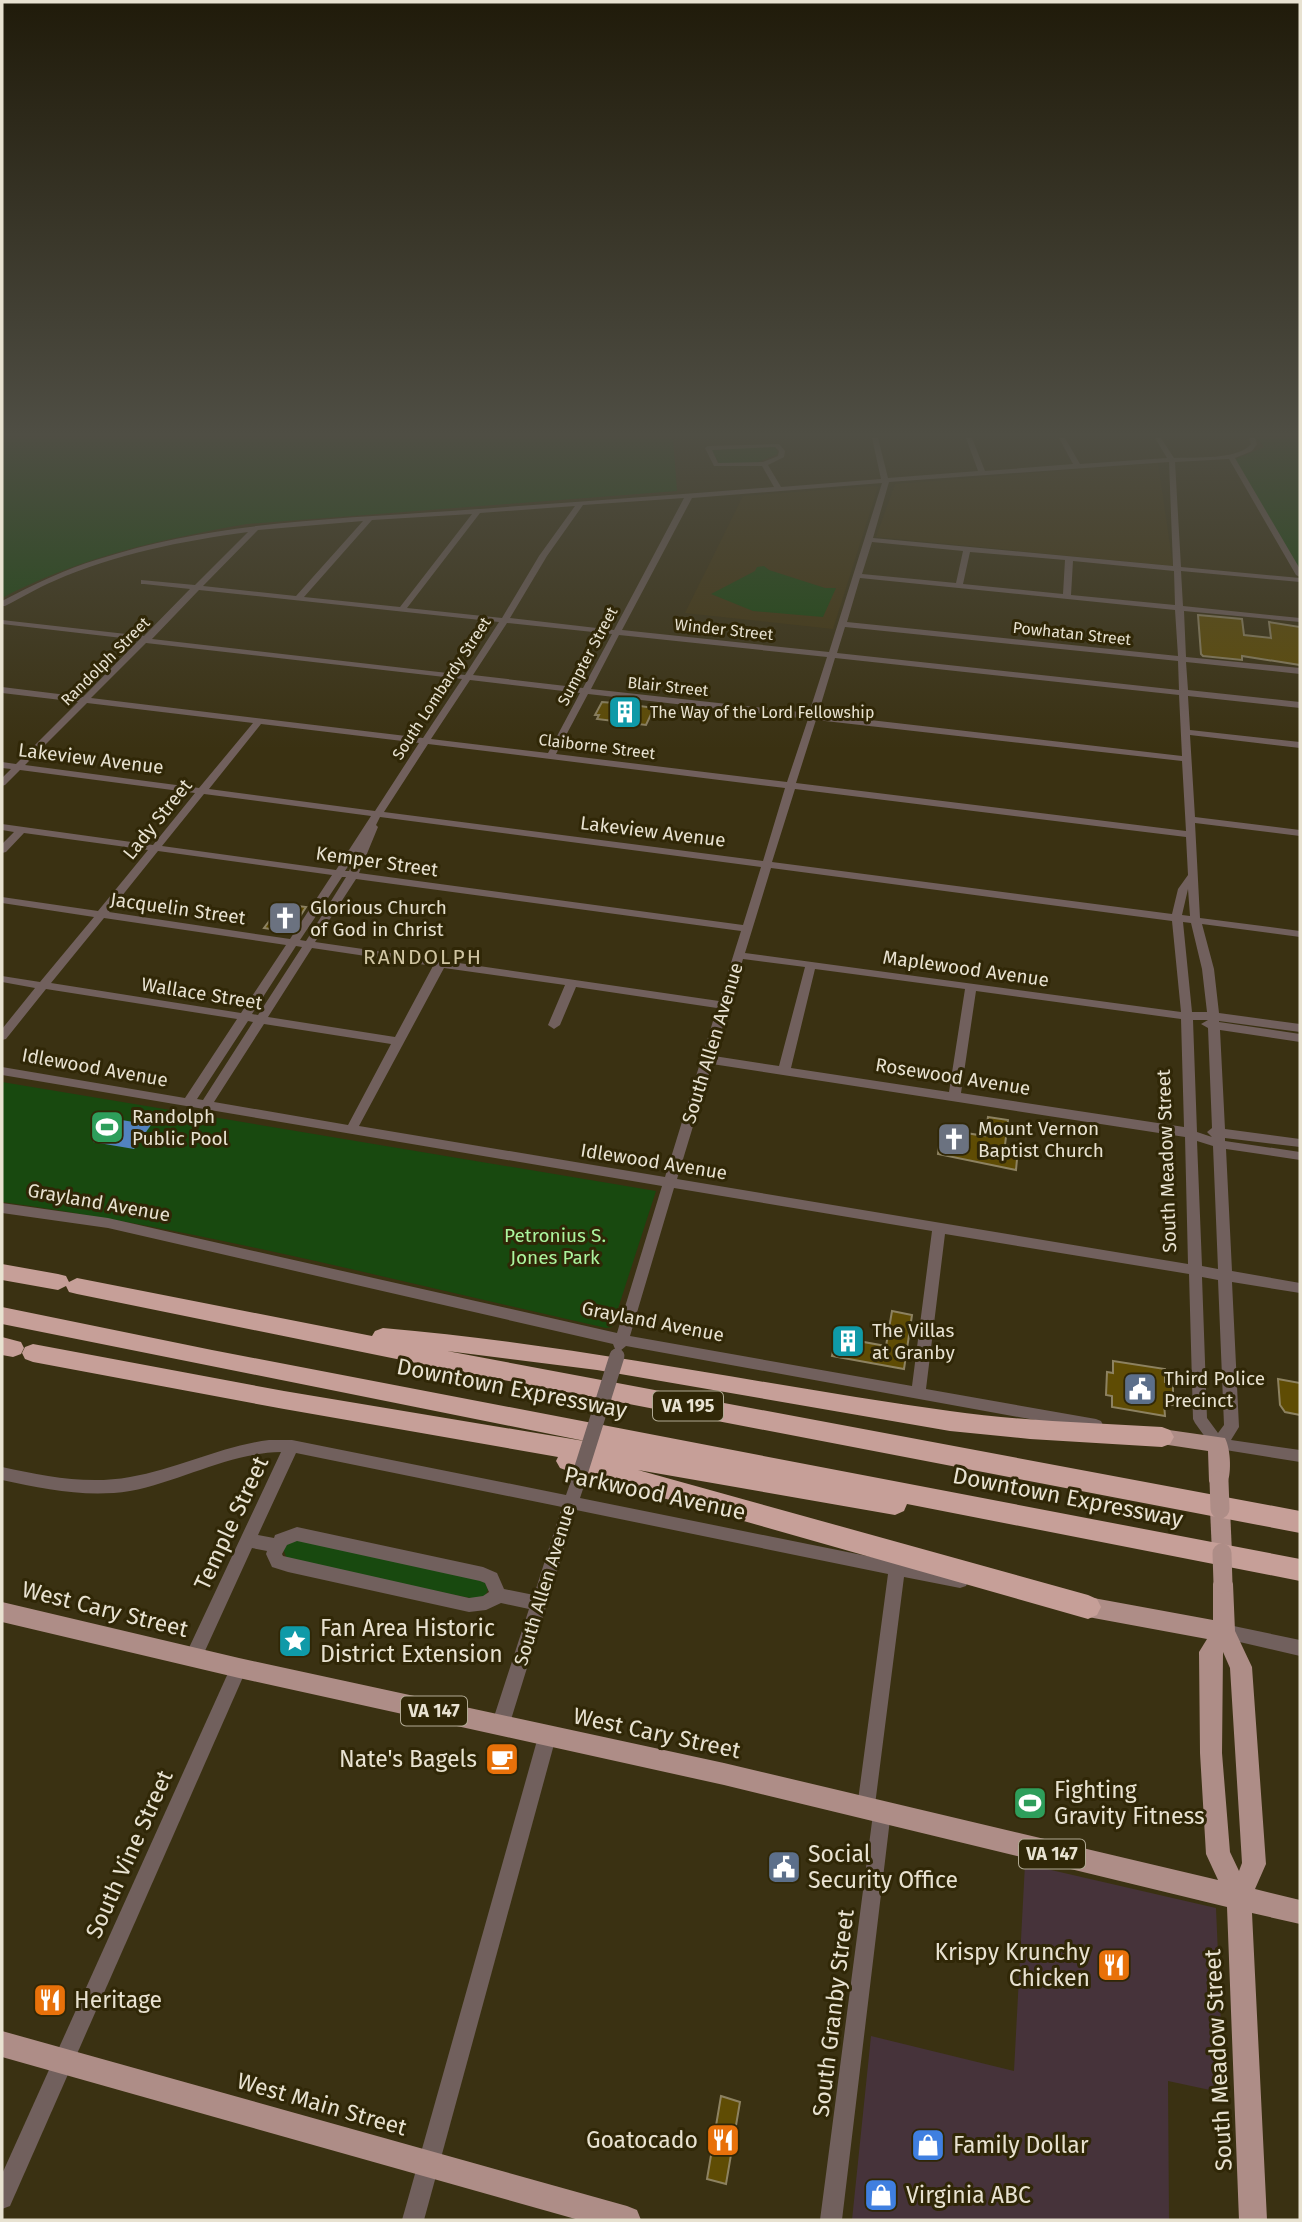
<svg xmlns="http://www.w3.org/2000/svg" width="1302" height="2222" font-family="'Fira Sans',sans-serif">
  <rect width="100%" height="100%" fill="#3a3112"/>
  <path fill="#46333a" d="M1025,1864L1216,1908L1224,2093L1168,2081L1169,2220H852L871,2036L1014,2071Z"/>
  <g fill="#43360f">
    <path d="M1158,463L1173,566L876,537L895,484Z"/>
    <path d="M873,486L878,487L833,629L685,613L743,496Z"/>
  </g>
  <g fill="#18490f">
    <path d="M2,438H673L677,491L247,524C161,539 80,557 2,598Z"/>
    <path d="M1257,438H1300V571L1234,460L1264,447Z"/>
    <path d="M766,445L776,447L778,454L756,463H719L711,450Z"/>
    <path d="M764,566L769,570L825,588H836L823,617L753,611L711,594L755,571L757,567Z"/>
    <path d="M2,1082L656,1191L612,1327L606,1328C405,1283 205,1230 2,1202Z"/>
    <path d="M298,1540L484,1580L488,1590L485,1596L475,1599L293,1562L287,1559L283,1549L286,1544Z"/>
  </g>
  <path fill="#5283bf" d="M110,1118L151,1125L134,1149L93,1142Z"/>
  <g fill="#5f4c04" stroke="#8d8261" stroke-width="2">
    <path d="M1198,615L1242,619L1244,635L1271,638L1269,622L1300,627V665L1242,656V660L1203,656L1201,654Z"/>
    <path d="M602,702L626,704L654,708L646,725L597,719L599,715H595Z"/>
    <path d="M282,904L306,907L290,932L264,928Z"/>
    <path d="M988,1117L1008,1120L1005,1145L1018,1148L1016,1170L938,1154L941,1129L985,1136Z"/>
    <path d="M892,1311L912,1315L904,1369L832,1356L836,1337L886,1346Z"/>
    <path d="M1113,1361L1165,1369V1382L1173,1384V1405L1164,1403L1165,1416L1112,1407V1396L1106,1395L1107,1372L1113,1373Z"/>
    <path d="M1278,1379L1300,1383V1415L1285,1412L1280,1405Z"/>
    <path d="M721,2096L740,2102L726,2184L707,2179Z"/>
  </g>
  <g fill="none" stroke-linecap="round" stroke-linejoin="round">
    <g fill="#71605d" fill-rule="evenodd">
      <path d="M872,438H878L888,478L978,471L966,438H972L985,471L1073,464L1059,438H1065L1080,464L1167,458L1155,438H1161L1174,458C1193,457 1239,460 1251,444L1249,438H1255L1257,444L1252,451L1235,458L1300,569V577L1296,575L1229,459L1175,462L1181,567L1300,578V582L1181,571L1183,606L1300,618V622L1184,611L1186,657L1300,668V674L1186,662L1188,690L1300,702V708L1188,696L1190,730L1300,742V748L1190,735L1195,817L1300,830V836L1195,823L1200,918L1300,931V937L1202,924L1214,969L1219,1013L1300,1024V1032L1219,1021V1022L1300,1034V1042L1220,1030L1225,1129L1300,1139V1147L1225,1138V1141L1300,1152V1160L1226,1149L1232,1271L1300,1283V1293L1232,1282L1239,1427L1231,1440L1300,1450V1462L1213,1448L1195,1423L1193,1419L1189,1274L945,1234L926,1389L1096,1419L1101,1421L1103,1425L1101,1429L1096,1431L626,1346L620,1351L615,1349L613,1344L108,1228L2,1213V1203L108,1218L617,1333L662,1186L2,1075V1067L185,1098L237,1019L46,989L6,1039L2,1040V1029L35,988L2,982V976L40,982L94,917L2,903V897L98,911L148,850L24,833L6,852L2,853V844L14,832L2,830V824L153,845L195,793L20,770L5,785L2,786V778L11,769L2,768V762L16,764L78,702L2,693V687L83,697L139,640L2,624V620L144,636L190,589L144,584H141V580L195,585L248,532C182,541 115,554 54,581C37,588 21,598 5,606H2V601C33,585 65,569 99,559C213,522 333,519 451,511C559,503 666,496 774,487L762,466H714L705,448L708,446L779,444L785,451L784,457L768,465L781,487L881,479ZM775,447L779,451L778,456L763,462L718,463L712,450ZM1169,462L1173,566L873,538L889,482ZM882,483L829,652L622,630L692,498ZM684,498L614,630L510,618L547,556L583,505ZM575,506L539,556L502,618L407,608L480,513ZM472,514L400,607L304,597L372,520ZM363,521L296,596L203,586L258,530ZM872,542L963,551L956,583L862,574ZM970,552L1065,560L1063,594L963,584ZM1073,561L1174,571L1175,605L1071,595ZM860,578L1175,610L1178,656L847,622ZM199,590L499,622L465,675L152,639ZM507,623L612,634L583,688L473,675ZM845,627L1178,661L1179,690L837,653ZM619,635L827,657L809,713L591,689ZM146,643L462,679L423,738L91,698ZM835,658L1179,695L1182,756L818,714ZM470,680L580,693L548,753L431,739ZM588,694L808,719L787,782L556,754ZM87,703L253,723L199,788L25,765ZM816,720L1182,761L1186,831L796,783ZM261,724L419,743L375,811L209,789ZM428,744L785,788L763,861L384,812ZM795,789L1186,837L1188,875L1178,889L1172,914L772,862ZM204,794L371,816L336,870L162,846ZM380,817L761,867L743,925L359,873L378,827L376,825ZM158,851L332,875L290,939L109,912ZM357,853L349,871H345ZM771,868L1172,921L1181,1012L745,953ZM342,877H346L306,941L300,940ZM356,879L741,931L719,1001L315,942ZM1188,889L1190,916L1182,915ZM104,918L286,945L241,1013L51,983ZM1183,922L1191,923L1202,969L1207,1012H1192ZM296,946L302,947L258,1015L252,1014ZM312,948L433,966L395,1037L268,1017ZM743,959L805,967L779,1066L714,1056ZM444,968L565,985L548,1025L554,1029L560,1025L576,987L717,1008L665,1177L359,1126ZM815,969L965,989L949,1092L791,1068ZM976,991L1181,1019L1184,1127L961,1093ZM1193,1020H1208L1201,1024L1208,1028L1212,1128L1207,1132L1212,1137L1197,1132ZM248,1021L253,1022L203,1100L197,1099ZM264,1024L391,1044L348,1125L214,1102ZM712,1064L1185,1137L1188,1264L677,1179ZM1197,1141L1213,1146L1218,1269L1202,1266ZM674,1188L932,1231L912,1386L630,1336ZM1202,1277L1218,1280L1224,1425L1218,1433L1207,1418Z"/>
      <path d="M269,1440H292L566,1495L573,1475L578,1473L583,1475L586,1480L580,1498L966,1576L968,1581L966,1586L960,1588L904,1577L875,1805L882,1802L888,1805L891,1811L842,2220H820L873,1814L866,1817L860,1814L857,1808L888,1574L576,1510L509,1726L506,1732L500,1734L494,1732L491,1726L529,1609L501,1603L486,1610L469,1612L288,1572L272,1567L266,1554L267,1551L252,1548L199,1664L193,1666L187,1664L185,1658L187,1652L281,1452C228,1453 182,1481 130,1491C87,1498 44,1489 2,1480V1467C44,1476 87,1485 130,1477C178,1469 221,1446 269,1440ZM296,1453L562,1507L534,1595L504,1589L497,1573L483,1567L297,1527L275,1535L274,1538L258,1535ZM297,1541L480,1581L485,1583L489,1592L483,1596L469,1598L283,1556L282,1554L287,1545Z"/>
      <path d="M1224,1624L1300,1640V1656L1218,1637L1216,1632L1218,1627Z"/>
      <path d="M239,1660L245,1662L247,1668L10,2206L2,2209V2174L233,1662Z"/>
      <path d="M547,1728L553,1731L556,1737L424,2220H402L538,1737L541,1731Z"/>
    </g>
    <g fill="#ae8d87" fill-rule="evenodd">
      <path d="M1162,1429L1225,1438C1231,1450 1232,1475 1226,1487L1219,1489L1212,1487L1209,1481L1208,1451L1155,1443L1152,1437L1155,1431Z"/>
      <path d="M1220,1500L1227,1503L1230,1509L1232,1553L1229,1559L1222,1562L1215,1559L1212,1553L1210,1509L1213,1503Z"/>
      <path d="M1223,1575L1230,1577L1233,1584L1235,1631L1252,1667L1266,1864L1255,1889L1300,1900V1924L1252,1913L1267,2220H1239L1227,1907L724,1785L239,1678L2,1622V1602L239,1658L724,1763L1218,1880L1206,1854L1200,1753L1199,1652L1207,1639L1088,1617L1081,1614L1077,1607L1081,1600L1088,1597L1213,1620V1584L1216,1577ZM1223,1652L1230,1668L1242,1863L1239,1871L1230,1852L1222,1753Z"/>
      <path d="M2,2031L627,2206L637,2210L641,2220H579L2,2057Z"/>
    </g>
    <g fill="#c69f98" fill-rule="evenodd">
      <path d="M2,1264L58,1274L66,1276L69,1282L77,1278L372,1336L375,1331L383,1328C574,1344 761,1385 950,1411C1020,1421 1091,1423 1162,1427L1170,1430L1174,1437L1170,1444L1162,1447L1030,1439L950,1431L597,1370L447,1351L1300,1511V1533L431,1366L77,1294L69,1292L66,1286L58,1290L2,1280Z"/>
      <path d="M2,1307L212,1350L1300,1559V1581L907,1504L904,1511L895,1515L638,1470L1088,1595L1097,1599L1101,1607L1097,1615L1088,1619L568,1471L560,1468L556,1461L558,1457L284,1409L33,1362L25,1359L22,1353L25,1347L33,1344L284,1391L590,1442L2,1324Z"/>
      <path d="M2,1337L21,1342L24,1348L21,1354L13,1357L2,1355Z"/>
    </g>
    <path stroke="#71605d" stroke-width="15" d="M578,1480L617,1356"/>
    <g stroke="#ae8d87" stroke-width="19">
      <path d="M1219,1481L1220,1509"/>
      <path d="M1222,1553L1223,1584"/>
    </g>
  </g>
  <linearGradient id="sky" x2="0" y2="1"><stop stop-color="#201b0a"/><stop offset="0.58" stop-color="#4f4e44"/><stop offset="1" stop-color="#4f4e44" stop-opacity="0"/></linearGradient>
  <rect width="1302" height="749" fill="url(#sky)"/>
  <defs>
    <g id="building-square" transform="scale(1.75)"><rect x="-9" y="-9" width="18" height="18" rx="4" fill="#0f9aa8" stroke="#302707"/><path d="M-4-6H4V6H1V3H-1V6H-4ZM-2.5-4.3h1.7v1.8h-1.7ZM.8-4.3h1.7v1.8H.8ZM-2.5-1h1.7V.8h-1.7ZM.8-1h1.7V.8H.8Z" fill="#fff"/></g>
    <g id="church-square" transform="scale(1.75)"><rect x="-9" y="-9" width="18" height="18" rx="4" fill="#6b7280" stroke="#302707"/><path d="M-1.2-6h2.4v3.5h3.3v2.4h-3.3V6h-2.4V-.1h-3.3v-2.4h3.3Z" fill="#fff"/></g>
    <g id="stadium-square" transform="scale(1.75)"><rect x="-9" y="-9" width="18" height="18" rx="4" fill="#2e9e5b" stroke="#302707"/><path d="M0-5a6.5 5 0 1 0 0 10a6.5 5 0 1 0 0-10ZM-3.5-1.8h7v3.6h-7Z" fill="#fff"/></g>
    <g id="civic-square" transform="scale(1.75)"><rect x="-9" y="-9" width="18" height="18" rx="4" fill="#5c6f8a" stroke="#302707"/><path d="M-.6-6.5H3V-4.5H.6V-3L4-1V1h2V6H-6V1h2V-1L-.6-3ZM-1.2 2.5V6h2.4V2.5Z" fill="#fff"/></g>
    <g id="sight-square" transform="scale(1.75)"><rect x="-9" y="-9" width="18" height="18" rx="4" fill="#0f9aa8" stroke="#302707"/><path d="M0-6L1.8-2.2L6-1.7L2.9 1.2L3.7 5.4L0 3.3L-3.7 5.4L-2.9 1.2L-6-1.7L-1.8-2.2Z" fill="#fff"/></g>
    <g id="cafe-square" transform="scale(1.75)"><rect x="-9" y="-9" width="18" height="18" rx="4" fill="#e8710a" stroke="#302707"/><path d="M-5.5-4.5H6V0H3Q3 3.5 0 3.5H-2.5Q-5.5 3.5-5.5 0ZM3-3.2v2h1.7v-2ZM-6 4.5H4V6H-6Z" fill="#fff"/></g>
    <g id="restaurant-square" transform="scale(1.75)"><rect x="-9" y="-9" width="18" height="18" rx="4" fill="#e8710a" stroke="#302707"/><path d="M-5-6h1v4h1v-4h1v4h1v-4h1v5L-1.5 .5V6h-2V.5L-5-1ZM5-6V6H3V1.5H1.5Q1.5-4 5-6Z" fill="#fff"/></g>
    <g id="shop-square" transform="scale(1.75)"><rect x="-9" y="-9" width="18" height="18" rx="4" fill="#3f7fe0" stroke="#302707"/><path d="M-5-2.5h2.3a2.7 3.5 0 0 1 5.4 0H5L5.5 6h-11ZM-1.5-2.5h3a1.5 2.3 0 0 0-3 0Z" fill="#fff"/></g>
  </defs>
  <g fill-rule="evenodd">
    <use href="#building-square" x="625" y="712"/>
    <use href="#church-square" x="285" y="918"/>
    <use href="#stadium-square" x="107" y="1127"/>
    <use href="#church-square" x="954" y="1139"/>
    <use href="#building-square" x="848" y="1341"/>
    <use href="#civic-square" x="1140" y="1389"/>
    <use href="#sight-square" x="295" y="1641"/>
    <use href="#cafe-square" x="502" y="1759"/>
    <use href="#stadium-square" x="1030" y="1803"/>
    <use href="#civic-square" x="784" y="1867"/>
    <use href="#restaurant-square" x="1114" y="1965"/>
    <use href="#restaurant-square" x="50" y="2000"/>
    <use href="#restaurant-square" x="723" y="2140"/>
    <use href="#shop-square" x="928" y="2145"/>
    <use href="#shop-square" x="881" y="2195"/>
  </g>
  <g text-anchor="middle" stroke-width="6" stroke-linejoin="round" paint-order="stroke">
    <g font-size="16" fill="#e8e2d1" stroke="#302707">
      <text transform="translate(724 629) rotate(6)" y="6">Winder Street</text>
      <text transform="translate(1072 633) rotate(6)" y="6">Powhatan Street</text>
      <text transform="translate(587 656) rotate(-62)" y="6">Sumpter Street</text>
      <text transform="translate(105 661) rotate(-45)" y="6">Randolph Street</text>
      <text transform="translate(668 686) rotate(6)" y="6">Blair Street</text>
      <text transform="translate(441 688) rotate(-57)" y="6">South Lombardy Street</text>
      <text transform="translate(597 746) rotate(7)" y="6">Claiborne Street</text>
    </g>
    <g font-size="16" fill="#e8e2d1" stroke="#302707" text-anchor="start">
      <text x="650" y="718">The Way of the Lord Fellowship</text>
    </g>
    <g fill="#302707" stroke="#b1aa94" stroke-width="2">
      <rect x="653" y="1391.5" width="70" height="29" rx="5"/>
      <rect x="401" y="1696.5" width="66" height="29" rx="5"/>
      <rect x="1019" y="1839.5" width="66" height="29" rx="5"/>
    </g>
    <g font-size="18" font-weight="bold" fill="#e8e2d1">
      <text x="688" y="1412">VA 195</text>
      <text x="434" y="1717">VA 147</text>
      <text x="1052" y="1860">VA 147</text>
    </g>
    <g font-size="19" fill="#e8e2d1" stroke="#302707">
      <text transform="translate(91 758) rotate(7)" y="7">Lakeview Avenue</text>
      <text transform="translate(157 819) rotate(-51)" y="7">Lady Street</text>
      <text transform="translate(653 831) rotate(7)" y="7">Lakeview Avenue</text>
      <text transform="translate(377 861) rotate(8)" y="7">Kemper Street</text>
      <text transform="translate(178 908) rotate(8)" y="7">Jacquelin Street</text>
      <text transform="translate(966 968) rotate(8)" y="7">Maplewood Avenue</text>
      <text transform="translate(202 993) rotate(9)" y="7">Wallace Street</text>
      <text transform="translate(712 1043) rotate(-73)" y="7">South Allen Avenue</text>
      <text transform="translate(95 1067) rotate(10)" y="7">Idlewood Avenue</text>
      <text transform="translate(953 1076) rotate(9)" y="7">Rosewood Avenue</text>
      <text transform="translate(654 1161) rotate(9)" y="7">Idlewood Avenue</text>
      <text transform="translate(1166 1161) rotate(-92)" y="7">South Meadow Street</text>
      <text transform="translate(99 1202) rotate(10)" y="7">Grayland Avenue</text>
      <text transform="translate(653 1321) rotate(11)" y="7">Grayland Avenue</text>
      <text transform="translate(544 1585) rotate(-73)" y="7">South Allen Avenue</text>
    </g>
    <g font-size="19" fill="#e8e2d1" stroke="#302707" text-anchor="start">
      <text x="310" y="914">Glorious Church<tspan x="310" dy="22">of God in Christ</tspan></text>
      <text x="132" y="1123">Randolph<tspan x="132" dy="22">Public Pool</tspan></text>
      <text x="978" y="1135">Mount Vernon<tspan x="978" dy="22">Baptist Church</tspan></text>
      <text x="872" y="1337">The Villas<tspan x="872" dy="22">at Granby</tspan></text>
      <text x="1164" y="1385">Third Police<tspan x="1164" dy="22">Precinct</tspan></text>
    </g>
    <g font-size="19" fill="#abf59e" stroke="#302707">
      <text x="555" y="1242">Petronius S.<tspan x="555" dy="22">Jones Park</tspan></text>
    </g>
    <g font-size="21" letter-spacing="2" fill="#d0c5a2" stroke="#302707">
      <text x="423" y="964">RANDOLPH</text>
    </g>
    <g font-size="23" fill="#e8e2d1" stroke="#302707">
      <text transform="translate(512 1388) rotate(11)" y="8">Downtown Expressway</text>
      <text transform="translate(655 1493) rotate(12)" y="8">Parkwood Avenue</text>
      <text transform="translate(1068 1497) rotate(11)" y="8">Downtown Expressway</text>
      <text transform="translate(231 1523) rotate(-65)" y="8">Temple Street</text>
      <text transform="translate(105 1609) rotate(14)" y="8">West Cary Street</text>
      <text transform="translate(657 1733) rotate(12)" y="8">West Cary Street</text>
      <text transform="translate(129 1854) rotate(-66)" y="8">South Vine Street</text>
      <text transform="translate(833 2013) rotate(-83)" y="8">South Granby Street</text>
      <text transform="translate(1218 2060) rotate(-93)" y="8">South Meadow Street</text>
      <text transform="translate(322 2104) rotate(16)" y="8">West Main Street</text>
    </g>
    <g font-size="23" fill="#e8e2d1" stroke="#302707" text-anchor="start">
      <text x="320" y="1636">Fan Area Historic<tspan x="320" dy="26">District Extension</tspan></text>
      <text x="477" y="1767" text-anchor="end">Nate's Bagels</text>
      <text x="1054" y="1798">Fighting<tspan x="1054" dy="26">Gravity Fitness</tspan></text>
      <text x="808" y="1862">Social<tspan x="808" dy="26">Security Office</tspan></text>
      <text x="1090" y="1960" text-anchor="end">Krispy Krunchy<tspan x="1090" dy="26">Chicken</tspan></text>
      <text x="74" y="2008">Heritage</text>
      <text x="698" y="2148" text-anchor="end">Goatocado</text>
      <text x="953" y="2153">Family Dollar</text>
      <text x="906" y="2203">Virginia ABC</text>
    </g>
  </g>
  <rect width="1302" height="2222" fill="none" stroke="#e8e2d1" stroke-width="7"/>
</svg>
